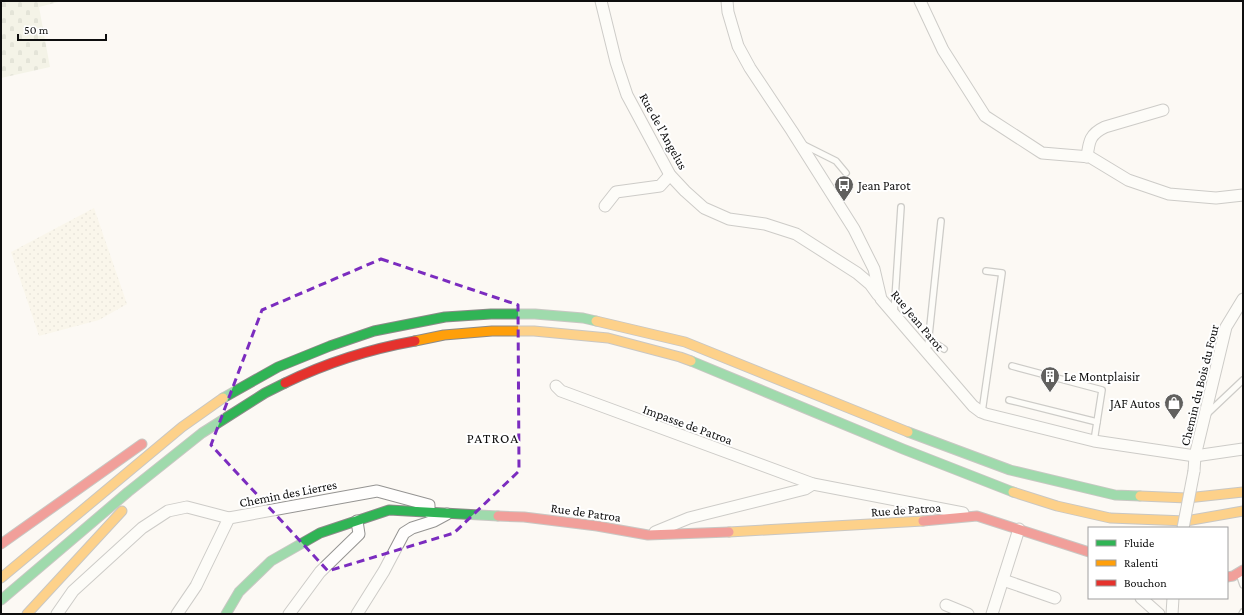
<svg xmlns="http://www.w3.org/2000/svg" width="1244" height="615" font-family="'Crimson Pro',serif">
  <defs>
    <pattern id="farmland-dots" width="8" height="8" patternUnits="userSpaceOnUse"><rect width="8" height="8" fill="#f9f2e0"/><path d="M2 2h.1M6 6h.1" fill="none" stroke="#d4cebf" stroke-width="1.8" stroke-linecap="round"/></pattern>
    <pattern id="cemetery-stones" width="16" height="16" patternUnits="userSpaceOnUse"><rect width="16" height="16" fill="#ebecd7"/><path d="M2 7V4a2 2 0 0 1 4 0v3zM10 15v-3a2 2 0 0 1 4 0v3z" fill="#c8c9b7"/></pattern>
  </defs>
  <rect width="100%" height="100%" fill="#fcf9f4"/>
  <path fill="url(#farmland-dots)" d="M94,208L127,304L99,320L39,336L11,252Z"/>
  <path fill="url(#cemetery-stones)" d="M1,1H62L39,7L50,67L1,78Z"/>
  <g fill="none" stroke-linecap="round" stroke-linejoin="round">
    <g stroke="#959492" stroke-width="8">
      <g id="lane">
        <path d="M804,145L836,161L846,173"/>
        <path d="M894,314L901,207"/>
        <path d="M928,345L941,221"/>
        <path d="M927,346L935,343L944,349"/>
        <path d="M1012,366L1102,390L1094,441"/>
        <path d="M1009,400L1097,422"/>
        <path d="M982,412L1002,273L986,271"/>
        <path d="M1207,414L1243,380"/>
        <path d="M1239,573L1243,585"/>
        <path d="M1242,614L1243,612"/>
      </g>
    </g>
    <g stroke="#959492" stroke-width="13">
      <g id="street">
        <path d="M601,1L616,62L627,95L670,175L685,191L704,208L729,219L765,224L796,234L857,273L870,284L878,295"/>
        <path d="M727,1L728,12L738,46L750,68L792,131L854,229L874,269L881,299L973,406L981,412L986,414L1094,441L1195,456L1243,449"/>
        <path d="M920,1L943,50L985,116L1042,153L1090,157L1128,180L1169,194L1216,198L1243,195"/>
        <path d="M1087,157C1089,141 1090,134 1105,127L1163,110"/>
        <path d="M605,206L616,192L660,186L670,175"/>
        <path d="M556,386L561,391L813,484L963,513"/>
        <path d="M1194,471L1195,456L1226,327L1243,299"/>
        <path d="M655,532L689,518L805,489L813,484"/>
        <path d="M1003,580L1055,598"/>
        <path d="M1141,598L1159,614"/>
        <path d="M946,605L968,614"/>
        <path d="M57,614L73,591L142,528L168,511L187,507L229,518"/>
        <path d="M177,614L196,586L229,518L377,491L429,505V512"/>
        <path d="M289,614L320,572L359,534L357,521"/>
        <path d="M357,614L384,571L404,533L412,528L434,521L447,514"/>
        <path d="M992,614L1019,529"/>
        <path d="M1172,614L1173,598"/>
      </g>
    </g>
    <g stroke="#8c8a88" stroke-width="11">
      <g id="fast">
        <path d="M691,361L903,449L1013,492"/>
        <path d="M223,398L278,367L330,346L374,331L445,317L491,314H535L583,318L596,321"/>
        <path d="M908,432L1010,470L1115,495L1140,496"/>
        <path d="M1,600L128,492L202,433L265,393L285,383"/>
        <path d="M226,614L239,592L271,561L320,533L389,510L498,516"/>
      </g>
    </g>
    <g stroke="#8c8a88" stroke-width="11">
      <g id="slow">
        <path d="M596,321L685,342L908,432"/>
        <path d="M415,341L444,335L492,331H534L608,338L680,357L691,361"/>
        <path d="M1013,492L1057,506L1110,518L1186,521L1243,511"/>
        <path d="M1140,496L1187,498L1243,492"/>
        <path d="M729,532L923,521"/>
        <path d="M1,578L182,427L223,398"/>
        <path d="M27,614L122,511"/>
      </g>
    </g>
    <g stroke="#8c8a88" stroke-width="11">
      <g id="jam">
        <path d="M285,383C326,363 370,349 415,341"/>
        <path d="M498,516L524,517L597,526L648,535L729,532"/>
        <path d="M923,521L977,516L1089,552"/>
        <path d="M1,544L142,444"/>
        <path d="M1227,577L1233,576L1243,570"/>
      </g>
    </g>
    <use href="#lane" stroke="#fffefd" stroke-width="5.5"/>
    <use href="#street" stroke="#fffefd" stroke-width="11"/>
    <use href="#fast" stroke="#30b455" stroke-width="9"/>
    <use href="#slow" stroke="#ff9f0a" stroke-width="9"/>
    <use href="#jam" stroke="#e5322d" stroke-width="9"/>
    <g stroke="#959492" stroke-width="13" stroke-linecap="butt">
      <path id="street-bridge" d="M1183,528L1194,471"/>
    </g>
    <use href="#street-bridge" stroke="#fffefd" stroke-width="11"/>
  </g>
  <path d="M0 0H1244V615H0ZM381,259L518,305L519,471L454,533L328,571L211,445L262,310Z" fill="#fcf9f4" fill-opacity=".55" fill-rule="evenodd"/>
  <path fill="none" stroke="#7b2cbf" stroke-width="3" stroke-dasharray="8 5" stroke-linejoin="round" d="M381,259L518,305L519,471L454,533L328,571L211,445L262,310Z"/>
  <defs>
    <g id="bus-pin" transform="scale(1)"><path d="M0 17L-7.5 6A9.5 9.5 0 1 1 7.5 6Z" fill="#61605e" stroke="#fff"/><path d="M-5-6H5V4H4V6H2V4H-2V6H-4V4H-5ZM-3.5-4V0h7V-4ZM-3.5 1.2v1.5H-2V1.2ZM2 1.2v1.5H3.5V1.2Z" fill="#fff"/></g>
    <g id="building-pin" transform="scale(1)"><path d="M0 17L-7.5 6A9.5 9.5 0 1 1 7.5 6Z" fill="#61605e" stroke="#fff"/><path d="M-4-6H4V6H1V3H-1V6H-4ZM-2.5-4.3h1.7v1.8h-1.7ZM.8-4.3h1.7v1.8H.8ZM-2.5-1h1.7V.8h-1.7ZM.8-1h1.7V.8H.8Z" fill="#fff"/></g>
    <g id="shop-pin" transform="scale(1)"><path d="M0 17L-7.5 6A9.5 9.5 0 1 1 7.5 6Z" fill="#61605e" stroke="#fff"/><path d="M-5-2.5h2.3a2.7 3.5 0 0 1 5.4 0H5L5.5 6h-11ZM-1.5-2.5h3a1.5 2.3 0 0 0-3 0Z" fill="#fff"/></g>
  </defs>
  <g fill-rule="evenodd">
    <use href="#bus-pin" x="844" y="185"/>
    <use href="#building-pin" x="1050" y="376"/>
    <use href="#shop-pin" x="1174" y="403"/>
  </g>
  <g text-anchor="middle" stroke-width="4" stroke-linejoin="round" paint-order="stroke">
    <g font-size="13" fill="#0e0e0e" stroke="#fff">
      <text transform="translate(664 131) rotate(61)" y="5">Rue de l'Angelus</text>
      <text transform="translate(918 320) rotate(50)" y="5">Rue Jean Parot</text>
      <text transform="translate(1199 385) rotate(-76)" y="5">Chemin du Bois du Four</text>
      <text transform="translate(688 424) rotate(20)" y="5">Impasse de Patroa</text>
      <text transform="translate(288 493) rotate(-11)" y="5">Chemin des Lierres</text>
      <text transform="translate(906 509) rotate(-4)" y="5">Rue de Patroa</text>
      <text transform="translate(586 512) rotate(8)" y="5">Rue de Patroa</text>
    </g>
    <g font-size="13" fill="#0e0e0e" stroke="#fff" text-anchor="start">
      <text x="858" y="190">Jean Parot</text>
      <text x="1064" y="381">Le Montplaisir</text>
      <text x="1160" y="408" text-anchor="end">JAF Autos</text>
    </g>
    <g font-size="14" letter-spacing="1" fill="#0e0e0e" stroke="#fff">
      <text x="493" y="443">PATROA</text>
    </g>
  </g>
  <rect width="1244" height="615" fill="none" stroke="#0e0e0e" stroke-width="4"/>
  <rect x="1088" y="527" width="140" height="72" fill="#ffffff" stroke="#9f9f9f"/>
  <rect x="1096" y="540" width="20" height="6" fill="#30b455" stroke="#9f9f9f"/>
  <text x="1124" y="547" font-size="12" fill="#0e0e0e">Fluide</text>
  <rect x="1096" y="560" width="20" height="6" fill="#ff9f0a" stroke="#9f9f9f"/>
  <text x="1124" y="567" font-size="12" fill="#0e0e0e">Ralenti</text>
  <rect x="1096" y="580" width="20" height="6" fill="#e5322d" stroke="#9f9f9f"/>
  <text x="1124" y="587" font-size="12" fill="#0e0e0e">Bouchon</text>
  <path d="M18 34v6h88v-6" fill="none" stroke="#0e0e0e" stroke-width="2"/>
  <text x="24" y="34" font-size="12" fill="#0e0e0e" stroke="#ffffff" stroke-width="3" paint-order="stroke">50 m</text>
</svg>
